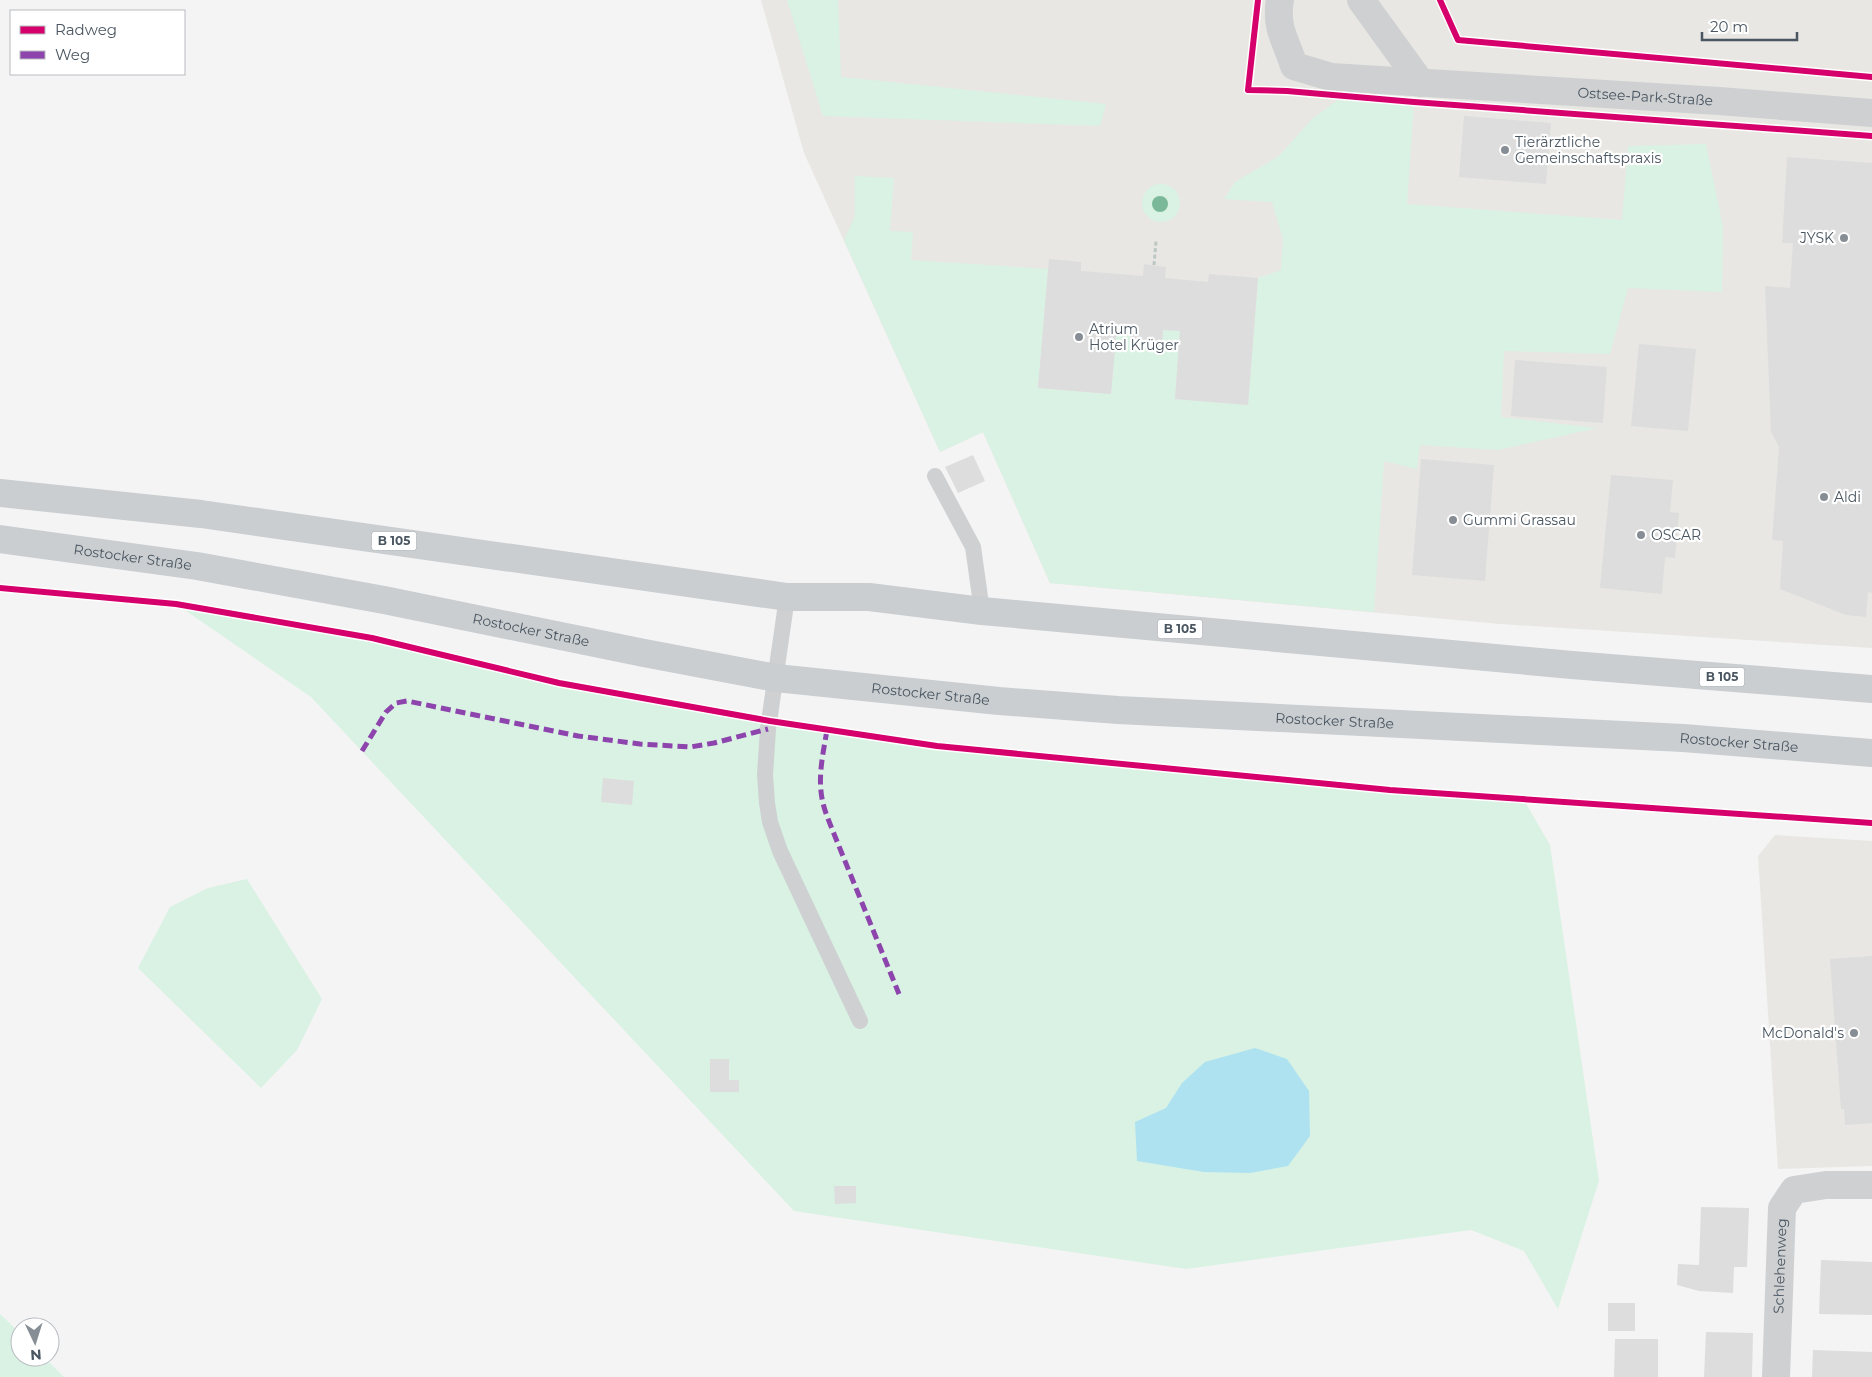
<svg xmlns="http://www.w3.org/2000/svg" width="1872" height="1377" font-family="Montserrat,sans-serif">
  <rect width="100%" height="100%" fill="#f4f4f4"/>
  <g fill="#e8e7e3">
    <path d="M761,0H1872V648L1500,624L1050,583L983,432L940,452L804,153Z"/>
    <path d="M1775,835L1872,841V1166L1778,1169L1758,856Z"/>
  </g>
  <g fill="#d9f2e3">
    <path d="M787,0H838L841,77L1106,104L1100,126L823,116Z"/>
    <path d="M1338,100L1414,102L1407,204L1622,220L1628,146L1706,144L1723,227L1722,292L1628,288L1610,354L1504,351L1501,417L1597,428L1498,450L1420,445L1417,469L1384,461L1374,612L1050,583L983,432L940,452L844,240L855,216V176L894,178L890,231L913,232L911,260L1048,269L1038,388L1111,394L1117,326L1131,327L1130,343L1162,346L1163,330L1180,331L1175,399L1248,405L1258,278L1281,270L1283,239L1272,202L1224,199L1235,182L1279,156L1313,118Z"/>
    <circle cx="1161" cy="203" r="19"/>
    <path d="M176,604L372,638L559,683L774,721L937,746L1390,790L1524,800L1550,845L1599,1181L1558,1309L1524,1251L1471,1230L1186,1269L794,1211L311,697Z"/>
    <path d="M247,879L322,999L297,1050L261,1088L138,968L170,907L208,888Z"/>
    <path d="M0,1314L20,1333V1357H44L64,1377H0Z"/>
  </g>
  <path fill="#aee2f0" d="M1255,1048L1287,1059L1309,1091L1310,1136L1288,1166L1250,1173L1204,1172L1137,1161L1135,1122L1166,1108L1182,1083L1205,1062Z"/>
  <g fill="#ddddde">
    <path d="M1464,116L1551,123L1546,184L1459,177Z"/>
    <path d="M1787,157L1872,163V593L1868,592L1866,617L1846,615L1780,589L1783,541L1772,540L1779,447L1771,432L1765,286L1790,288L1793,243H1782Z"/>
    <path d="M1049,259L1081,262V271L1143,276L1144,264L1166,267L1165,278L1208,282L1209,274L1258,278L1248,405L1175,399L1180,331L1163,330L1162,346L1130,343L1131,327L1117,326L1111,394L1038,388Z"/>
    <path d="M1639,344L1696,349L1688,431L1631,426Z"/>
    <path d="M1515,360L1607,367L1603,423L1511,416Z"/>
    <path d="M973,455L985,481L958,493L945,467Z"/>
    <path d="M1421,459L1494,465L1485,581L1412,575Z"/>
    <path d="M1611,475L1673,480L1670,512L1679,513L1675,558L1665,557L1662,594L1600,588Z"/>
    <path d="M603,778L634,781L632,805L601,802Z"/>
    <path d="M1872,956V1123L1845,1125L1844,1109H1841L1830,959Z"/>
    <path d="M710,1059H729V1080H739V1092H710Z"/>
    <path d="M834,1186H856V1203L835,1204Z"/>
    <path d="M1701,1207L1749,1208L1747,1267H1734L1733,1293L1699,1291L1677,1285L1678,1264L1699,1265Z"/>
    <path d="M1821,1260L1872,1262V1315L1819,1314Z"/>
    <rect x="1608" y="1303" width="27" height="28"/>
    <path d="M1706,1332L1753,1333L1752,1377H1704Z"/>
    <path d="M1615,1339H1658V1377H1614Z"/>
    <path d="M1813,1350L1872,1352V1377H1812Z"/>
  </g>
  <g fill="none" stroke-linecap="round" stroke-linejoin="round">
    <path stroke="#bcc7c4" stroke-width="3" stroke-dasharray="4 2.5" stroke-linecap="butt" d="M1154,265L1156,241"/>
    <g stroke="#ced0d2" stroke-width="16">
      <path d="M935,476L973,547L982,611"/>
      <path d="M787,597L768,729L765,775L767,803L770,822L780,851L860,1021"/>
    </g>
    <g stroke="#ced0d2" stroke-width="28">
      <path id="s1" d="M1280,0C1275,28 1286,40 1294,66L1331,77L1719,101L1872,113"/>
      <path d="M1361,0L1421,83"/>
      <path id="s2" d="M1776,1377L1782,1208L1794,1190L1826,1185H1872"/>
    </g>
    <g stroke="#caced1" stroke-width="28">
      <path d="M0,493L201,514L787,597H869L982,611L1572,665L1872,689"/>
      <path id="s3" d="M0,539L197,566L384,600L644,653L776,678L999,701L1118,710L1683,738L1872,753"/>
    </g>
    <g stroke="#8e44ad" stroke-width="5" stroke-dasharray="10 5" stroke-linecap="butt">
      <path d="M827,730C823,754 817,779 823,803C825,812 829,821 832,829L899,994"/>
      <path d="M362,751L386,712L396,703L407,701L578,736L640,744L690,747L714,743L768,729"/>
    </g>
    <g stroke="#fff" stroke-width="9">
      <g id="cycleway">
        <path d="M1258,0L1248,90L1287,91L1414,102L1872,136"/>
        <path d="M1440,0L1458,40L1872,77"/>
        <path d="M0,588L176,604L372,638L559,683L770,721L937,746L1390,790L1872,823"/>
      </g>
    </g>
    <use href="#cycleway" stroke="#d6006c" stroke-width="6"/>
  </g>
  <circle fill="#7ab899" cx="1160" cy="204" r="8"/>
  <g fill="#868d94" stroke="#fff" stroke-width="2">
    <circle cx="1505" cy="150" r="5"/>
    <circle cx="1844" cy="238" r="5"/>
    <circle cx="1079" cy="337" r="5"/>
    <circle cx="1824" cy="497" r="5"/>
    <circle cx="1453" cy="520" r="5"/>
    <circle cx="1641" cy="535" r="5"/>
    <circle cx="1854" cy="1033" r="5"/>
  </g>
  <g text-anchor="middle" stroke-width="4.5" stroke-linejoin="round" paint-order="stroke">
    <g fill="#fff" stroke="#808990" stroke-width="1">
      <rect x="371.5" y="531.5" width="45" height="19" rx="4"/>
      <rect x="1157.5" y="619.5" width="45" height="19" rx="4"/>
      <rect x="1699.5" y="667.5" width="45" height="19" rx="4"/>
    </g>
    <g font-size="12" font-weight="bold" fill="#4a5661">
      <text x="394" y="545">B 105</text>
      <text x="1180" y="633">B 105</text>
      <text x="1722" y="681">B 105</text>
    </g>
    <g font-size="14" fill="#4a5661" stroke="#fff">
      <text dy="5" stroke="none"><textPath href="#s1" startOffset="422">Ostsee-Park-Straße</textPath></text>
      <text dy="5" stroke="none"><textPath href="#s3" startOffset="134">Rostocker Straße</textPath></text>
      <text dy="5" stroke="none"><textPath href="#s3" startOffset="539">Rostocker Straße</textPath></text>
      <text dy="5" stroke="none"><textPath href="#s3" startOffset="944">Rostocker Straße</textPath></text>
      <text dy="5" stroke="none"><textPath href="#s3" startOffset="1349">Rostocker Straße</textPath></text>
      <text dy="5" stroke="none"><textPath href="#s3" startOffset="1754">Rostocker Straße</textPath></text>
      <text dy="5" stroke="none"><textPath href="#s2" startOffset="111">Schlehenweg</textPath></text>
    </g>
    <g font-size="14" fill="#4a5661" stroke="#fff" text-anchor="start">
      <text x="1515" y="147">Tierärztliche<tspan x="1515" dy="16">Gemeinschaftspraxis</tspan></text>
      <text x="1834" y="243" text-anchor="end">JYSK</text>
      <text x="1089" y="334">Atrium<tspan x="1089" dy="16">Hotel Krüger</tspan></text>
      <text x="1834" y="502">Aldi</text>
      <text x="1463" y="525">Gummi Grassau</text>
      <text x="1651" y="540">OSCAR</text>
      <text x="1844" y="1038" text-anchor="end">McDonald's</text>
    </g>
  </g>
  <rect x="10" y="10" width="175" height="65" fill="#ffffff" stroke="#b7bbc0"/>
  <rect x="20" y="26" width="25" height="8" fill="#d6006c" stroke="#b7bbc0"/>
  <text x="55" y="35" font-size="15" fill="#4a5661">Radweg</text>
  <rect x="20" y="51" width="25" height="8" fill="#8e44ad" stroke="#b7bbc0"/>
  <text x="55" y="60" font-size="15" fill="#4a5661">Weg</text>
  <g transform="translate(35 1342) rotate(176)"><circle r="24" fill="#ffffff" stroke="#b7bbc0"/>
  <path d="M0-4L9 19L0 12L-9 19Z" fill="#868d94"/>
  <text y="-8" font-size="14" font-weight="bold" text-anchor="middle" fill="#4a5661">N</text>
  </g>
  <path d="M1702 32v8h95v-8" fill="none" stroke="#4a5661" stroke-width="2.5"/>
  <text x="1710" y="32" font-size="15" fill="#4a5661" stroke="#ffffff" stroke-width="4" paint-order="stroke">20 m</text>
</svg>
